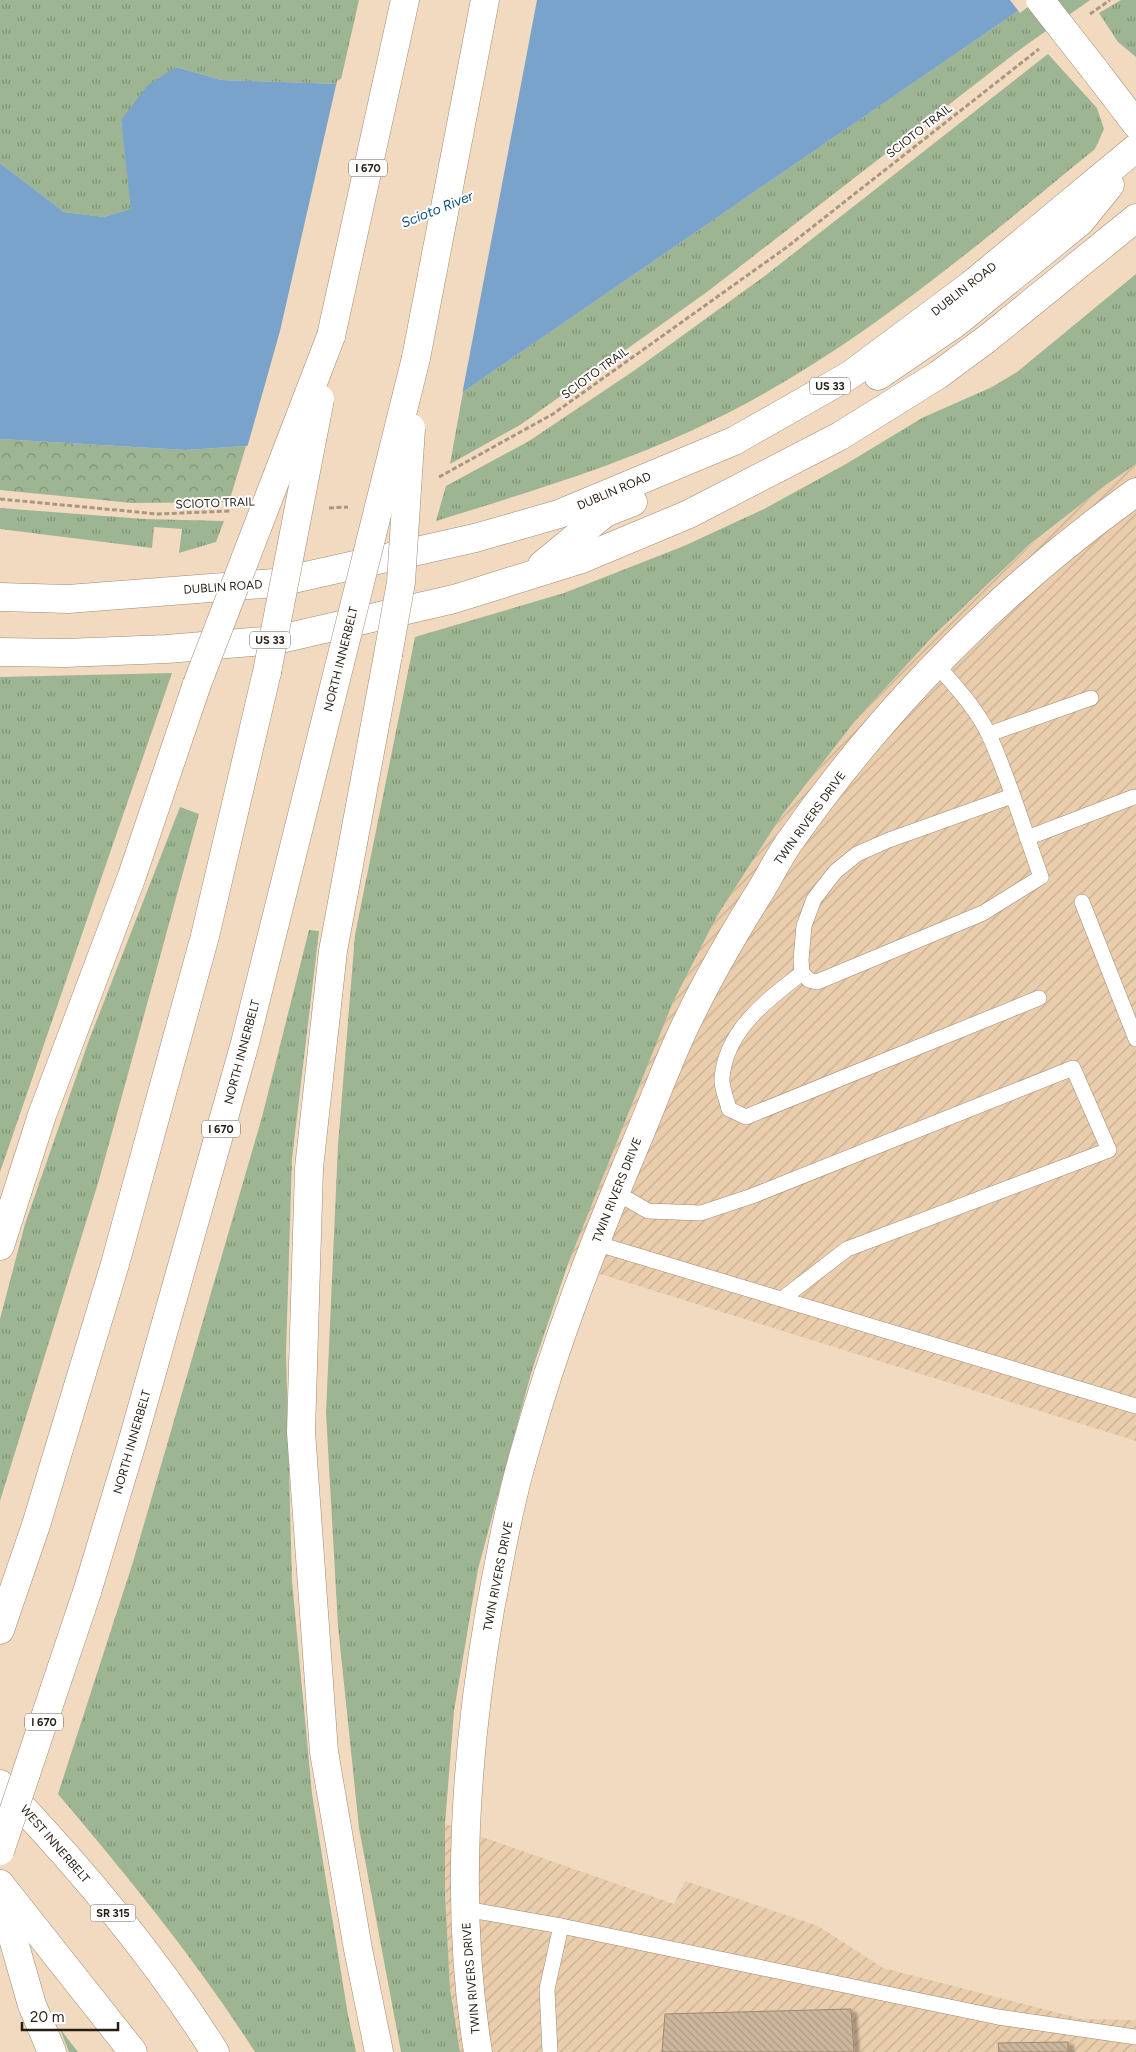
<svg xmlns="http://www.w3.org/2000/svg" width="1136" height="2052" font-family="Figtree,sans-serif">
  <defs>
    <pattern id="industrial-furrows" width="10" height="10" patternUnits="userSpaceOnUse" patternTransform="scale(1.25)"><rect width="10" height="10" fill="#e9cdac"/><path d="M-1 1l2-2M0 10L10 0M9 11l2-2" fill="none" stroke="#c8b093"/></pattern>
    <pattern id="grass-tufts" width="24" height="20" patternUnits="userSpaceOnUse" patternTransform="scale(1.25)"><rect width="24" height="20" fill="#9db593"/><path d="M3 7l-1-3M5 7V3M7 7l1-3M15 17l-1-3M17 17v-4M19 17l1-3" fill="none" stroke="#809377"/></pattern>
    <pattern id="forest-crowns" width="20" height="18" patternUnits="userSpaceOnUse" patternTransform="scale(1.25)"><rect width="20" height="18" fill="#9db593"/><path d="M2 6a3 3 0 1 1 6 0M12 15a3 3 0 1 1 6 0" fill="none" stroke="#809377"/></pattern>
    <pattern id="building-back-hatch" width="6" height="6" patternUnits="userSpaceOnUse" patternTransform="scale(1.25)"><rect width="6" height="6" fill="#ccb69c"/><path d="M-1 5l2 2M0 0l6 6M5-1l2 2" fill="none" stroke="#af9c86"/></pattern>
    <filter id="shadow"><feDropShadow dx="5.5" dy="3" stdDeviation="1" flood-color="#0004"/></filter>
  </defs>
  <rect width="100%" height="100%" fill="#f2dac0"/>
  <g fill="url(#industrial-furrows)">
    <path d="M1136,464V1441L568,1264L673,1002L717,916L782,815L855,721L935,634L1030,545L1107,484Z"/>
    <path d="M445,1824L674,1904L685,1881L818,1926L883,1968L1082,2019L1136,2020V2052H460L450,1989L445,1893Z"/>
  </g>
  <g fill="url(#grass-tufts)">
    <path d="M0,0H359L340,84L221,80L176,67L121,120L132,209L104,217L64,212L0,163Z"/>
    <path d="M1034,0H1090L1022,48L707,292L520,425L450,464L463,392Z"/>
    <path d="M1121,0H1136V57L1118,42L1099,13Z"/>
    <path d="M1048,54L1097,108L1104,129L1095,149C969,252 843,361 693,430C610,468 523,494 436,521L446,486L529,441L635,370L766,275Z"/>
    <path d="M1136,274V464L1107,484L1029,545L935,634L855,721L782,815L717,916L673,1002L568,1264L532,1370L478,1569L454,1711L445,1824V1893L450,1989L460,2052H401L359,1828L338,1626L326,1413L338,1145L355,935L415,637L564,593L684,546L764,509L846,464L922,418L992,387L1017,372Z"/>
    <path d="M0,508L144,519L224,521L216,542L179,553L182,529L154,527L152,548L0,529Z"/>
    <path d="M172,673L0,1172V677Z"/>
    <path d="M180,807L199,814L99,1180L0,1501V1319L25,1224L89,1040Z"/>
    <path d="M309,930L319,931L292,1159L286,1352L292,1581L312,1794L348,2015L356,2052H255C197,1961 128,1877 58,1794L133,1562L262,1117Z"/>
    <path d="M60,2029L78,2052H69Z"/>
  </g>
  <path fill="url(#forest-crowns)" d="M0,439L185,450L246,446L229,502L132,503L0,490Z"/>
  <path fill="#79a3ca" d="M490,0H1034L463,392L348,432L246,446L185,450L0,439V163L64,212L104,217L131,209L121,120L148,85L176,67L221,80L340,84Z"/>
  <g fill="#f2dac0">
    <path d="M485,0H537L462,395L349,435L247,448L280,331L337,81Z"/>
    <path d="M1010,0H1037L1020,13Z"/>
  </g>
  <g fill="url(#building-back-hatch)" stroke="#9e8870" filter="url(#shadow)">
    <path d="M851,2009L854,2052H662L665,2014Z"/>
    <path d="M1068,2042V2052H999L998,2043Z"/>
  </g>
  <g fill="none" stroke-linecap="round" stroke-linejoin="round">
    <g stroke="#9f8a71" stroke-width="16">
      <g id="lane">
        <path d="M936,664C955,686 977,709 989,735C1010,781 1024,830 1041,877L983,913L817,982L809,980L802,973L801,960L804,926L814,899L835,872L857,854L889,840L1012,796"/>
        <path d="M989,734L1091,698"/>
        <path d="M1027,838L1134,797"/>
        <path d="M1082,902L1136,1039"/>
        <path d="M802,973C767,1000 726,1030 722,1078C721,1087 727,1100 729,1109L746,1117L1039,998"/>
        <path d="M615,1192L648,1211L701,1213L752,1196L1073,1068L1109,1150L847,1249L782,1299"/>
        <path d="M595,1243L1136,1406"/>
        <path d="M465,1909L561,1926L547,1989L550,2052"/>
        <path d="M561,1926L998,2017L1136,2037"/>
      </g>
    </g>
    <g stroke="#9f8a71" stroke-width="29">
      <path id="secondary" d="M478,2052C454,1906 465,1755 490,1610C500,1558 509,1505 524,1454C554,1345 595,1240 639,1136C655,1098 669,1059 687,1022C709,976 734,933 761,890C770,875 778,859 788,844C883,708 1001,589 1136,492"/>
    </g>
    <g stroke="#9f8a71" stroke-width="29">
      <g id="primary">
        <path d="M878,376L956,323L1080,222L1110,185"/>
        <path d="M542,565L605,513L633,502"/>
        <path d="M0,597L68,599L275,583L475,538L559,514L734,441L850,375L972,284L1136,148"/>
        <path d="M0,652L65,653L167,649L276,640L454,599L579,560L689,514L840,436L938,375L988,338L1136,218"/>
      </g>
    </g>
    <g stroke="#9f8a71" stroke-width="29">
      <g id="highway">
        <path d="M1094,69L1136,124"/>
        <path d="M331,336L405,0"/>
        <path d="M416,358L485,0"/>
        <path d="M0,1246L42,1115L132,876L197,684"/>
        <path d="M87,1592L132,1443L245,1043L340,663"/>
        <path d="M0,1630L36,1525L115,1264L205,936L267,672"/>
        <path d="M0,1784C79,1866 154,1955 215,2052"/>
        <path d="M0,1884L133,2052"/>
        <path d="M0,1893L32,2005L52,2052"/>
        <path d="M379,2052L358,1949L324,1752L301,1432L309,1168L333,951L388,655"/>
      </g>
    </g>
    <g stroke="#aa9783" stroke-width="3" stroke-dasharray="5 2.5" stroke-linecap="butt">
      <path d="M1090,14L1110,0"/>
      <path d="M439,477L553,414L787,247L1039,49"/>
      <path d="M0,499L158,514L230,511"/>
      <path d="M329,508L348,507"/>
    </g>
    <use href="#lane" stroke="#fff" stroke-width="15"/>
    <use href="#secondary" stroke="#fff" stroke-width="28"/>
    <use href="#primary" stroke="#fff" stroke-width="28"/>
    <use href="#highway" stroke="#fff" stroke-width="28"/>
    <g stroke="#9f8a71" stroke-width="29" stroke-linecap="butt">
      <g id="highway-bridge">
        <path d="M1040,0L1094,69"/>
        <path d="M388,655L401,582L411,428"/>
        <path d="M340,663L416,358"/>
        <path d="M267,672L320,399"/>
        <path d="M197,684L331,336"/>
        <path d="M0,1851L87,1592"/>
      </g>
    </g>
    <use href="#highway-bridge" stroke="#fff" stroke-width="28"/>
  </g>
  <g text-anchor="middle" stroke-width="4" stroke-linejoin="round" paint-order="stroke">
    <g fill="#fff" stroke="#68625b" stroke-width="1">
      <rect x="349" y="159.5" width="38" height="17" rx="4"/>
      <rect x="810" y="377.5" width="40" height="17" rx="4"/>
      <rect x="250" y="631.5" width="40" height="17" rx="4"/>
      <rect x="202" y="1120.5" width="38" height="17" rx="4"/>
      <rect x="25" y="1713.5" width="38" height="17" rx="4"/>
      <rect x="90.5" y="1904.5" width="45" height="17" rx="4"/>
    </g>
    <g font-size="11" font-weight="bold" fill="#271f15">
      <text x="368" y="172">I 670</text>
      <text x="830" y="390">US 33</text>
      <text x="270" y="644">US 33</text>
      <text x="221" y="1133">I 670</text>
      <text x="44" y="1726">I 670</text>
      <text x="113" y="1917">SR 315</text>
    </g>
    <g font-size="12" fill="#271f15" stroke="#fff">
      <text transform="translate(919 131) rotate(-38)" y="4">SCIOTO TRAIL</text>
      <text transform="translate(964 289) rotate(-38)" y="4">DUBLIN ROAD</text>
      <text transform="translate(595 373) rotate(-36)" y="4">SCIOTO TRAIL</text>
      <text transform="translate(614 491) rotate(-23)" y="4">DUBLIN ROAD</text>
      <text transform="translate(215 503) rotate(-2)" y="4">SCIOTO TRAIL</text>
      <text transform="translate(223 587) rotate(-4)" y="4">DUBLIN ROAD</text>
      <text transform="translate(341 659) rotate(-76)" y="4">NORTH INNERBELT</text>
      <text transform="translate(810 818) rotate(-54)" y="4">TWIN RIVERS DRIVE</text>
      <text transform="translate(242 1052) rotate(-75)" y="4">NORTH INNERBELT</text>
      <text transform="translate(617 1190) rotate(-68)" y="4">TWIN RIVERS DRIVE</text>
      <text transform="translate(132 1442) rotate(-74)" y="4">NORTH INNERBELT</text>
      <text transform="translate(498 1576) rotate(-79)" y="4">TWIN RIVERS DRIVE</text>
      <text transform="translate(55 1844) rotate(49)" y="4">WEST INNERBELT</text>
      <text transform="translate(471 1978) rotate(-95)" y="4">TWIN RIVERS DRIVE</text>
    </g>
    <g font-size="14" font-style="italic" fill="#0b5081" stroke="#fff">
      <text transform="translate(437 209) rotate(-22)" y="5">Scioto River</text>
    </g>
  </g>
  <path d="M22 2022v8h96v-8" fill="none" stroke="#271f15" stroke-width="2.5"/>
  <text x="30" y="2022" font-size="15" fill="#271f15" stroke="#ffffff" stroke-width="4" paint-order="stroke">20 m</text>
</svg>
